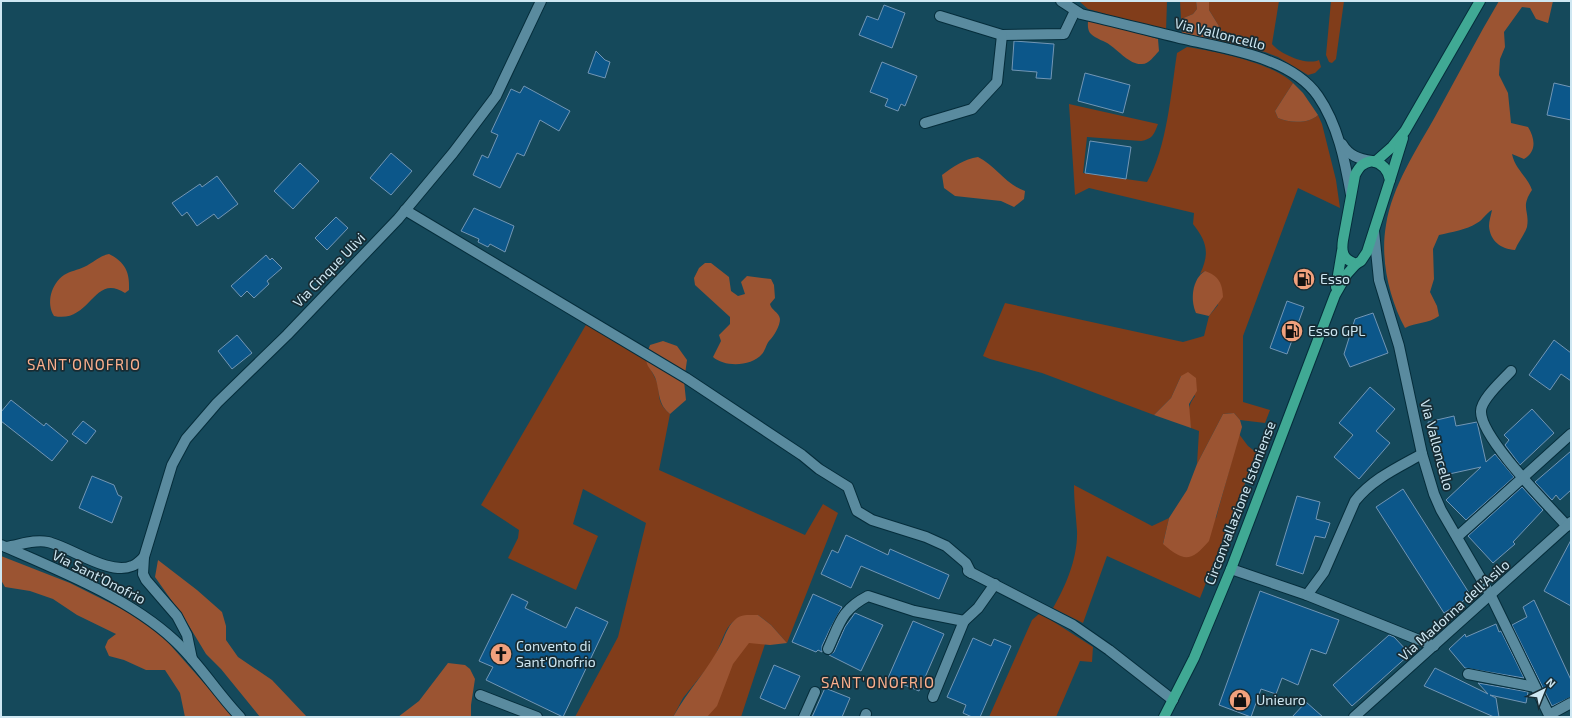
<svg xmlns="http://www.w3.org/2000/svg" width="1572" height="718" font-family="'Exo 2',sans-serif">
  <rect width="100%" height="100%" fill="#15495b"/>
  <g fill="#813d1a">
    <path d="M1079,1H1167L1166,31L1088,9Z"/>
    <path d="M1180,1H1196L1197,9L1193,14L1181,19Z"/>
    <path d="M1209,1H1279L1272,44C1280,54 1307,66 1319,60L1321,67L1315,73L1308,75L1278,57L1265,52L1217,41L1222,31L1209,10Z"/>
    <path d="M1331,1H1344L1336,59L1332,63L1329,62L1326,55Z"/>
    <path d="M1187,47C1214,51 1273,63 1293,83L1275,111L1278,118C1289,123 1309,124 1318,115L1322,124L1336,180L1340,208L1298,188L1243,336V402L1270,410L1265,423L1240,420L1234,413L1223,414L1197,464L1199,431L1191,428C1189,414 1186,408 1195,396L1181,376L1171,398L1154,415L1042,373L990,359L983,356L1005,303L1183,342L1204,336L1209,316L1218,305L1205,271L1200,274C1210,253 1207,242 1193,224L1194,213L1089,188L1075,195L1069,104L1158,124C1154,135 1152,139 1141,141L1087,137L1083,173L1147,182C1167,148 1171,92 1177,53Z"/>
    <path d="M587,323L645,358C648,366 652,371 655,378C663,393 653,399 670,414L659,470L805,535L823,504L838,513L787,643L771,625L758,615C726,617 728,628 716,654L731,630L765,644L741,717H678L708,667L683,698L673,717H575L618,637L646,523L583,489L573,524L598,536L576,590L508,558L518,538L519,530L481,505Z"/>
    <path d="M1239,434L1248,446L1257,453L1200,598L1107,556L1083,623L1053,608C1066,586 1078,557 1077,531C1076,516 1074,501 1074,485L1152,526L1169,518L1163,544L1216,518Z"/>
    <path d="M1040,613L1093,647L1092,662L1080,661L1056,717H989L1032,620Z"/>
  </g>
  <g fill="#9b5432">
    <path d="M1196,1H1209V10L1222,31L1217,41L1182,34L1181,19L1193,14L1197,9Z"/>
    <path d="M1499,1H1553L1548,23L1536,19L1530,8L1522,7L1504,32L1505,47L1500,59L1499,75L1508,93L1511,123L1528,127C1535,138 1537,152 1524,159L1512,154C1515,169 1527,176 1532,190C1520,208 1530,210 1527,227C1525,234 1518,242 1515,250C1501,249 1490,241 1489,226C1489,221 1491,215 1492,210C1486,213 1483,220 1477,223C1466,230 1452,232 1439,235L1433,249L1434,279L1430,292L1437,306L1439,316C1428,324 1416,322 1405,328C1389,298 1380,259 1386,225C1392,186 1417,149 1436,115C1457,77 1477,38 1499,1Z"/>
    <path d="M1088,19L1158,39L1159,51C1154,56 1149,64 1142,64C1130,65 1119,51 1110,45C1105,41 1096,39 1091,34C1087,30 1088,24 1088,19Z"/>
    <path d="M1293,83L1303,93L1318,115C1309,124 1289,123 1278,118L1275,111Z"/>
    <path d="M978,157C996,166 1005,184 1025,191L1024,199L1014,207L1001,201L955,196L944,188L942,175C953,167 964,159 978,157Z"/>
    <path d="M109,254C125,262 130,272 129,290L125,293C93,272 91,324 54,316C46,303 51,284 64,275C70,271 78,270 84,267C93,263 99,256 109,254Z"/>
    <path d="M705,263H711L729,277L731,291L738,296L745,294L741,282L747,276L771,279L774,285L775,298L770,304C771,310 779,312 780,319C780,326 774,336 769,341C766,345 765,351 762,354C751,367 724,367 713,357L721,341L719,335L730,324V317L695,285L694,278L699,268Z"/>
    <path d="M1205,271C1219,276 1222,283 1223,297L1209,316L1196,313C1190,300 1192,279 1205,271Z"/>
    <path d="M663,341L677,346L687,360L684,381L686,400L670,414C658,404 660,394 656,380C654,372 647,368 646,360C645,355 649,349 650,345Z"/>
    <path d="M1188,372L1196,378L1197,391L1189,404L1191,428L1154,415L1171,398L1181,376Z"/>
    <path d="M1234,413L1240,420L1242,427L1209,541C1191,562 1184,562 1163,544L1169,518L1187,490L1197,464L1223,414Z"/>
    <path d="M1,556L70,583L144,620L165,639L234,717H185L180,693L165,670H146L124,660L109,656L105,647L108,640L116,634L77,615L53,599L30,591L5,587L1,580Z"/>
    <path d="M158,560L197,590L222,612L226,626V640L238,657L272,680L307,717H260L221,669L206,654L186,621L155,577Z"/>
    <path d="M758,615L771,625L787,643L770,645L749,643L733,664L717,706L707,717H673C688,690 709,669 722,642C726,633 729,624 737,618C742,614 751,615 758,615Z"/>
    <path d="M448,663L465,665L470,669L475,679L471,705V717H398L419,701Z"/>
  </g>
  <g fill="#0c578a" stroke="#7296b5">
    <path d="M884,5L905,13L892,48L859,35L867,16L878,20Z"/>
    <path d="M1014,41L1054,44L1051,79L1036,78L1037,72L1012,70Z"/>
    <path d="M596,51L605,60L610,62L605,78L588,73Z"/>
    <path d="M882,62L917,76L905,106L901,104L898,111L885,106L888,99L870,92Z"/>
    <path d="M1085,73L1130,85L1123,113L1078,101Z"/>
    <path d="M1554,83L1571,87V120L1547,115Z"/>
    <path d="M524,86L570,111L559,131L540,120L524,156L517,153L500,188L473,175L482,155L488,158L498,135L491,132L511,89L520,93Z"/>
    <path d="M1090,141L1131,147L1126,179L1085,173Z"/>
    <path d="M391,153L412,171L391,195L370,178Z"/>
    <path d="M300,163L319,181L293,209L274,191Z"/>
    <path d="M217,176L238,204L218,219L214,214L197,226L187,212L182,216L172,203L200,184L202,187Z"/>
    <path d="M474,208L514,226L505,252L490,244L488,247L478,242L479,239L461,231Z"/>
    <path d="M336,217L348,228L327,250L315,238Z"/>
    <path d="M266,255L270,260L272,258L282,268L267,281L269,284L254,298L247,291L241,297L231,286Z"/>
    <path d="M1287,301L1304,307L1287,354L1270,348Z"/>
    <path d="M1373,313L1388,353L1350,367L1344,354L1355,319Z"/>
    <path d="M237,335L252,353L232,369L218,351Z"/>
    <path d="M1554,340L1571,353V381L1561,374L1550,390L1529,375Z"/>
    <path d="M1370,387L1395,409L1376,431L1390,443L1359,479L1334,457L1353,435L1339,423Z"/>
    <path d="M11,400L44,426L46,423L68,441L52,461L1,421V412Z"/>
    <path d="M1532,409L1554,433L1520,465L1505,445L1509,440L1504,435Z"/>
    <path d="M1454,416L1456,426L1477,422L1486,462L1495,454L1514,477L1466,520L1446,500L1481,467L1440,476L1428,422Z"/>
    <path d="M83,421L96,431L86,444L72,434Z"/>
    <path d="M1571,451V490L1560,500L1556,495L1552,500L1535,482Z"/>
    <path d="M92,476L114,485L118,495L122,497L112,523L79,508Z"/>
    <path d="M1522,487L1543,510L1513,542L1515,544L1493,563L1468,536Z"/>
    <path d="M1403,489L1471,596L1444,613L1376,507Z"/>
    <path d="M1297,496L1320,502L1316,519L1330,523L1325,538L1315,536L1303,574L1276,565Z"/>
    <path d="M846,535L888,555L890,549L949,575L939,599L861,566L851,588L821,574L832,550L838,553Z"/>
    <path d="M1571,540V606L1544,591Z"/>
    <path d="M1260,591L1339,620L1326,654L1311,649L1298,685L1282,678L1276,694L1261,689L1251,717L1219,705Z"/>
    <path d="M512,594L528,602L525,608L566,628L576,607L608,622L563,717L486,680L493,667L479,661Z"/>
    <path d="M813,594L842,607L830,629L822,646V652L818,650L816,652L792,642Z"/>
    <path d="M1534,600L1571,680V697L1552,706L1512,625L1527,617L1523,607Z"/>
    <path d="M855,613L883,625L861,671L829,655L834,652L845,627Z"/>
    <path d="M913,621L944,634L919,691L888,678Z"/>
    <path d="M1496,624L1499,632L1501,631L1524,678L1465,668L1449,649L1465,634L1466,637Z"/>
    <path d="M1389,635L1394,637L1410,654L1352,706L1333,685Z"/>
    <path d="M973,638L991,646L994,639L1011,646L980,717H972L963,713L966,705L947,697Z"/>
    <path d="M774,665L800,676L785,709L760,698Z"/>
    <path d="M1435,668L1488,694L1478,683L1528,692L1526,703L1490,695L1496,698L1499,717H1494L1424,686Z"/>
    <path d="M825,688L850,698L842,717H812Z"/>
    <path d="M1306,702L1323,717H1292Z"/>
  </g>
  <g fill="none" stroke-linecap="round" stroke-linejoin="round">
    <g stroke="#052d3b" stroke-width="12">
      <g id="minor">
        <path d="M1061,1L1081,14C1116,22 1150,31 1184,39C1226,49 1291,57 1318,96C1338,125 1345,161 1351,195"/>
        <path d="M940,16L1002,35L1064,34L1075,11"/>
        <path d="M925,123L972,109L997,82L1002,35"/>
        <path d="M1342,144C1349,156 1359,159 1372,161"/>
        <path d="M405,210L686,378L802,455L819,469L848,487L857,511L872,520L926,537L946,546L966,563L971,573"/>
        <path d="M1374,231L1379,280L1399,346L1422,454L1434,494L1441,510L1491,596L1550,717"/>
        <path d="M1511,371C1503,380 1480,400 1481,412C1481,438 1548,505 1567,526"/>
        <path d="M1457,537L1571,434"/>
        <path d="M1,545C58,570 129,598 174,640C199,663 217,693 240,717"/>
        <path d="M6,547C20,545 34,539 48,542C70,547 110,576 132,566C136,565 141,560 144,557L143,574L146,580L177,616L187,635L192,659"/>
        <path d="M144,557L172,465L186,439L217,403L287,335L398,219L453,153L496,96L541,1"/>
        <path d="M1231,569L1307,595L1434,646"/>
        <path d="M968,571L1073,625L1109,650L1173,700"/>
        <path d="M1307,595L1324,572L1355,501C1372,479 1399,467 1422,454"/>
        <path d="M828,649C840,623 841,610 868,596L914,611L964,621L978,608L995,584"/>
        <path d="M1468,674L1535,687"/>
        <path d="M480,695L537,717"/>
        <path d="M933,697L964,621"/>
        <path d="M1549,715L1571,703"/>
        <path d="M804,717L815,692"/>
        <path d="M865,717L866,714"/>
        <path d="M1354,717L1571,522"/>
      </g>
    </g>
    <g stroke="#052d3b" stroke-width="12">
      <g id="major">
        <path d="M1372,161C1382,163 1388,169 1390,180L1367,252L1361,261L1356,264C1343,259 1341,253 1343,240L1355,175C1359,167 1362,163 1372,161Z"/>
        <path d="M1375,162L1392,147L1405,131L1480,1"/>
        <path d="M1390,180L1403,138"/>
        <path d="M1336,287L1342,251"/>
        <path d="M1164,717L1194,658L1231,569L1335,295L1347,274L1356,264"/>
      </g>
    </g>
    <use href="#minor" stroke="#5a8b9f" stroke-width="10"/>
    <use href="#major" stroke="#40a994" stroke-width="10"/>
  </g>
  <defs>
    <g id="fuel-disc" transform="scale(1.15)"><circle r="9.5" fill="#f1a17d" stroke="#172c34"/><path d="M-5.5-6h7V0h2V4h1.3V-2.5L3-4.5l.8-.8L6-3V5H2.5V1h-1V6h-7ZM-4.2-4.7v3.2H.2V-4.7Z" fill="#111"/></g>
    <g id="church-disc" transform="scale(1.15)"><circle r="9.5" fill="#f1a17d" stroke="#172c34"/><path d="M-1.2-6h2.4v3.5h3.3v2.4h-3.3V6h-2.4V-.1h-3.3v-2.4h3.3Z" fill="#111"/></g>
    <g id="shop-disc" transform="scale(1.15)"><circle r="9.5" fill="#f1a17d" stroke="#172c34"/><path d="M-5-2.5h2.3a2.7 3.5 0 0 1 5.4 0H5L5.5 6h-11ZM-1.5-2.5h3a1.5 2.3 0 0 0-3 0Z" fill="#111"/></g>
  </defs>
  <g fill-rule="evenodd">
    <use href="#fuel-disc" x="1304" y="279"/>
    <use href="#fuel-disc" x="1292" y="331"/>
    <use href="#church-disc" x="501" y="654"/>
    <use href="#shop-disc" x="1240" y="700"/>
  </g>
  <g text-anchor="middle" stroke-width="3.5" stroke-linejoin="round" paint-order="stroke">
    <g font-size="14" fill="#cee7f2" stroke="#172c34">
      <text transform="translate(1220 34) rotate(14)" y="5">Via Valloncello</text>
      <text transform="translate(329 270) rotate(-46)" y="5">Via Cinque Ulivi</text>
      <text transform="translate(1437 445) rotate(75)" y="5">Via Valloncello</text>
      <text transform="translate(1240 503) rotate(-69)" y="5">Circonvallazione Istoniense</text>
      <text transform="translate(99 577) rotate(27)" y="5">Via Sant'Onofrio</text>
      <text transform="translate(1454 610) rotate(-42)" y="5">Via Madonna dell'Asilo</text>
    </g>
    <g font-size="14" fill="#cee7f2" stroke="#172c34" text-anchor="start">
      <text x="1320" y="284">Esso</text>
      <text x="1308" y="336">Esso GPL</text>
      <text x="516" y="651">Convento di<tspan x="516" dy="16">Sant'Onofrio</tspan></text>
      <text x="1256" y="705">Unieuro</text>
    </g>
    <g font-size="15" letter-spacing="1" fill="#fbaf8d" stroke="#172c34">
      <text x="84" y="370">SANT'ONOFRIO</text>
      <text x="878" y="688">SANT'ONOFRIO</text>
    </g>
  </g>
  <rect width="1572" height="718" fill="none" stroke="#cee7f2" stroke-width="4"/>
  <g transform="translate(1544 690) rotate(43)" stroke="#172c34" stroke-width="3" paint-order="stroke">
  <path d="M0-3L7 15L0 10L-7 15Z" fill="#cee7f2"/>
  <text y="-6" font-size="11" font-weight="bold" text-anchor="middle" fill="#cee7f2">N</text>
  </g>
</svg>
